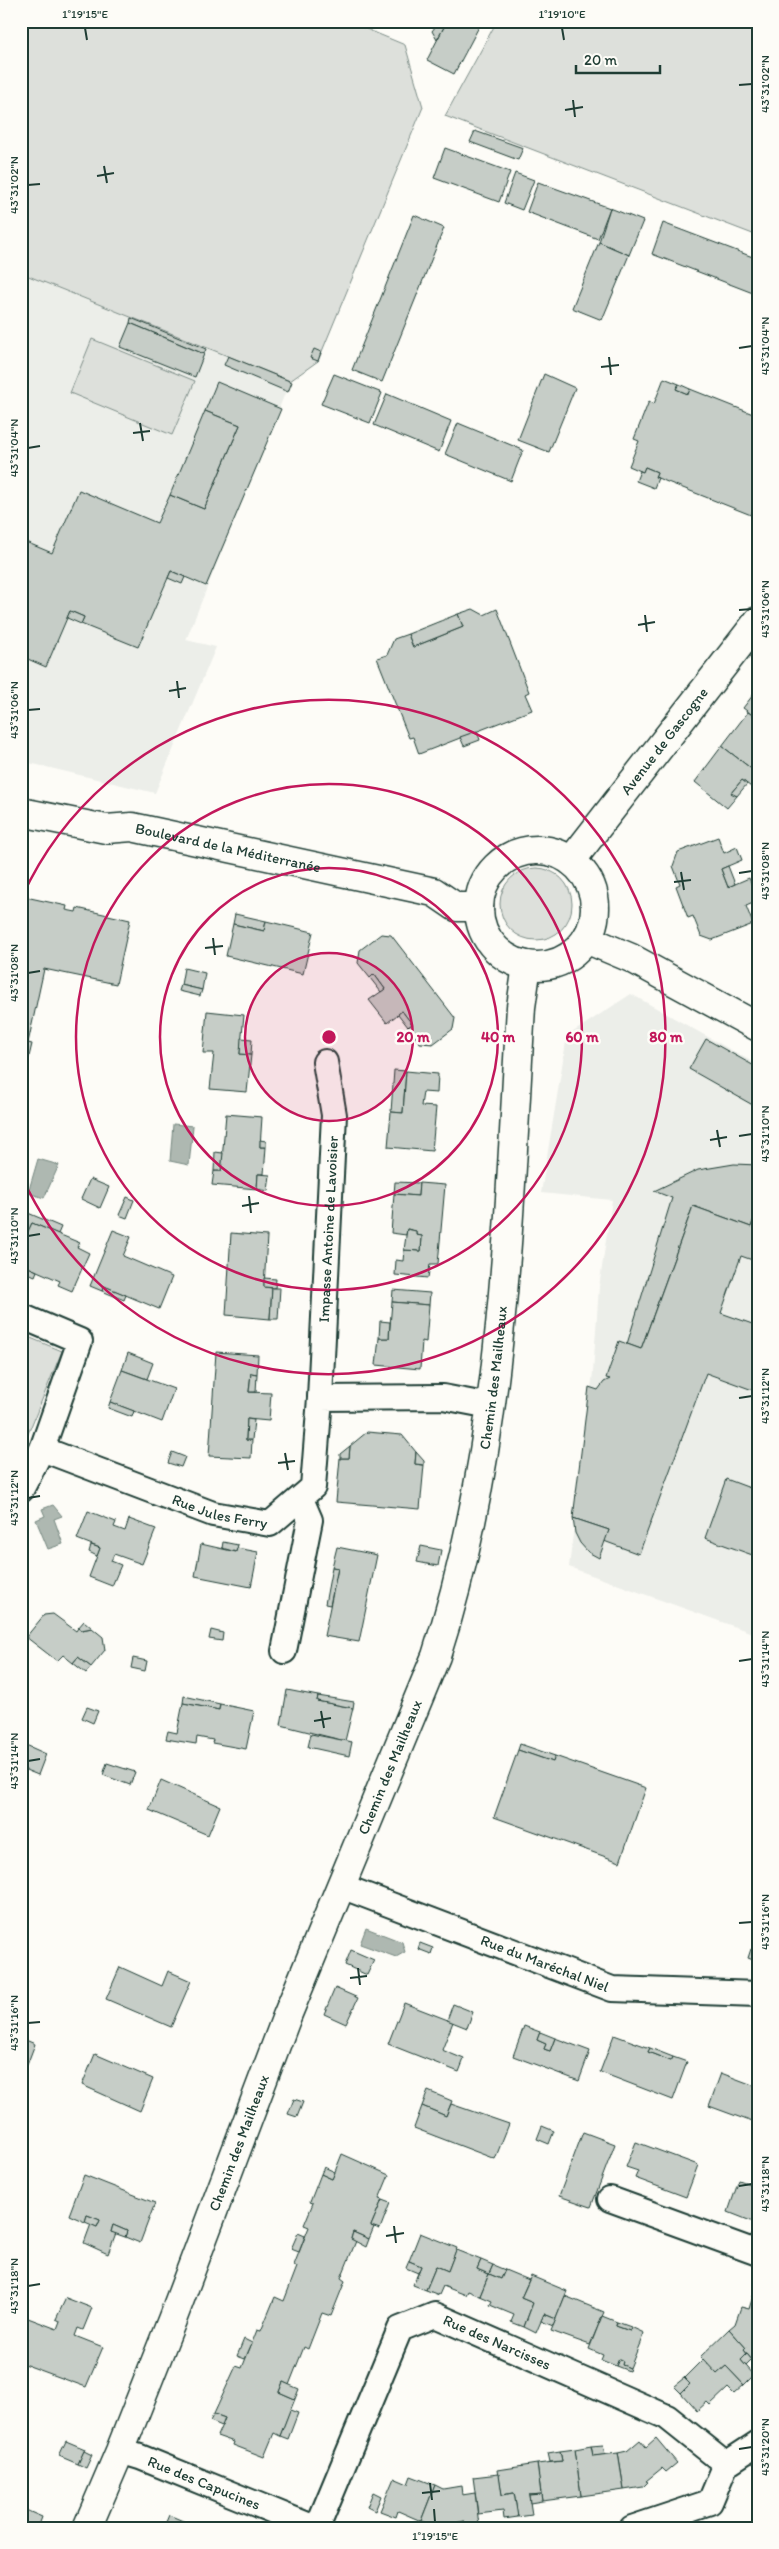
<svg xmlns="http://www.w3.org/2000/svg" width="779" height="2549" font-family="Itim,sans-serif">
  <rect width="100%" height="100%" fill="#fdfcf7"/>
  <filter id="ink" filterUnits="userSpaceOnUse"><feTurbulence type="fractalNoise" baseFrequency=".02" numOctaves="2"/><feDisplacementMap in="SourceGraphic" scale="10" xChannelSelector="R" yChannelSelector="G"/><feConvolveMatrix kernelMatrix="1 2 1 2 8 2 1 2 1" color-interpolation-filters="sRGB"/></filter>
  <g filter="url(#ink)">
    <g fill="#eceee9">
      <path d="M21,273L290,381L186,640L216,647L155,793L21,761Z"/>
      <path d="M631,994L758,1065V1635L569,1567L593,1372L599,1287L612,1200L541,1193L567,1036Z"/>
    </g>
    <g fill="#dde0db" stroke="#7e8e88">
      <path d="M21,21H347L405,45L423,107L318,361L290,381L21,273Z"/>
      <path d="M497,21H758V236L445,116Z"/>
      <path d="M92,339L195,381L172,435L70,393Z"/>
      <circle cx="536" cy="904" r="36"/>
      <path d="M21,1334L62,1351L21,1451Z"/>
    </g>
    <g fill="#aeb8b1" stroke="#75877f">
      <path d="M173,1124L193,1126L189,1165L170,1161Z"/>
      <path d="M38,1159L59,1165L44,1198L28,1193Z"/>
      <path d="M53,1505L62,1516L54,1519L63,1544L48,1549L36,1520L45,1516L42,1509Z"/>
      <path d="M366,1928L402,1942L405,1952L396,1957L360,1944Z"/>
    </g>
    <g fill="#c6cdc7" stroke="#1f3d34">
      <path d="M447,21H482L454,74L427,60Z"/>
      <path d="M445,25L437,40L432,31L436,26Z"/>
      <path d="M475,131L523,148L518,160L470,142Z"/>
      <path d="M445,148L510,172L499,202L434,178Z"/>
      <path d="M515,173L534,180L522,210L504,203Z"/>
      <path d="M538,182L610,208L598,239L527,212Z"/>
      <path d="M610,208L643,221L629,255L599,242Z"/>
      <path d="M414,215L444,228L382,382L352,370Z"/>
      <path d="M663,223L758,259V295L652,254Z"/>
      <path d="M599,242L629,255L602,320L572,308Z"/>
      <path d="M131,318L206,349L204,354L130,323Z"/>
      <path d="M130,323L204,354L195,377L120,347Z"/>
      <path d="M314,349L321,352L318,361L310,358Z"/>
      <path d="M228,356L292,382L288,392L224,365Z"/>
      <path d="M334,374L382,393L370,423L321,404Z"/>
      <path d="M544,374L575,388L549,452L518,440Z"/>
      <path d="M664,378L679,384L676,389L688,394L690,389L758,416V497L751,515L655,477L657,472L645,467L643,472L629,466L639,441L634,439L649,401L654,404Z"/>
      <path d="M217,382L281,409L206,586L171,571L138,647L81,624L84,617L70,611L46,667L21,656V540L52,553L79,490L157,523L170,495L204,509L240,425L205,411Z"/>
      <path d="M679,384L690,389L688,394L676,389Z"/>
      <path d="M387,394L451,421L439,452L374,425Z"/>
      <path d="M205,411L240,425L204,509L170,495Z"/>
      <path d="M458,423L523,450L511,481L445,454Z"/>
      <path d="M645,467L657,472L655,477L658,478L654,488L636,481L640,471L643,472Z"/>
      <path d="M171,571L185,577L182,584L168,578Z"/>
      <path d="M473,609L484,615L497,609L529,692L525,694L532,710L419,754L413,737L409,738L377,658L387,655L394,639L408,634L413,647L463,627L458,614Z"/>
      <path d="M70,611L84,617L81,624L67,618Z"/>
      <path d="M458,614L463,627L413,647L408,634Z"/>
      <path d="M753,695L758,698V719L743,708Z"/>
      <path d="M748,712L758,719V774L722,746Z"/>
      <path d="M477,731L480,740L464,746L460,737Z"/>
      <path d="M722,746L758,774V786L755,790L742,780L731,793L737,796L727,808L695,782Z"/>
      <path d="M742,780L747,784L737,796L731,793Z"/>
      <path d="M718,837L724,853L737,847L742,860L721,869L728,887L749,878L758,901L746,906L753,924L712,940L701,936L693,916L688,918L676,886L680,884L673,866L678,852Z"/>
      <path d="M728,866L735,884L728,887L721,869Z"/>
      <path d="M21,896L67,906L66,910L76,912L77,908L130,920L116,984L44,969L28,1043L32,1044L28,1061L21,1060Z"/>
      <path d="M235,914L266,921L264,931L233,924Z"/>
      <path d="M266,921L313,932L303,974L226,956L233,924L264,931Z"/>
      <path d="M381,934L391,935L455,1018L453,1029L433,1044L420,1043L408,1027L412,1024L402,1011L387,1023L369,1000L385,989L374,974L370,978L358,963L360,950Z"/>
      <path d="M184,968L205,973L202,990L181,985Z"/>
      <path d="M374,974L385,989L381,992L370,978Z"/>
      <path d="M181,985L202,990L200,996L179,991Z"/>
      <path d="M207,1011L244,1015L240,1054L251,1055L247,1092L210,1089L214,1053H203Z"/>
      <path d="M402,1011L412,1024L408,1027L398,1014Z"/>
      <path d="M241,1038L252,1039L251,1055L240,1054Z"/>
      <path d="M706,1039L758,1068V1108L689,1069Z"/>
      <path d="M394,1070L406,1071L403,1113L391,1112Z"/>
      <path d="M406,1071L438,1074L437,1093L423,1092L421,1106L436,1107L432,1151L388,1147L391,1112L403,1113Z"/>
      <path d="M226,1114L262,1117L260,1147H266L264,1174H258L257,1189L212,1185L214,1171H221Z"/>
      <path d="M260,1140L266,1141V1147H260Z"/>
      <path d="M215,1152L223,1153L221,1171H214Z"/>
      <path d="M734,1164L758,1165V1208L751,1227L693,1206L641,1349L627,1344L672,1198L654,1191L698,1170Z"/>
      <path d="M258,1174L270,1175L268,1191L257,1189Z"/>
      <path d="M90,1179L109,1187L100,1208L81,1199Z"/>
      <path d="M395,1182L419,1183L418,1196L394,1194Z"/>
      <path d="M419,1183L445,1185L438,1264H430L428,1278L395,1275L396,1260L403,1261L404,1250L421,1251L422,1236L416,1235V1231L407,1229L406,1235L391,1233L394,1194L418,1196Z"/>
      <path d="M127,1197L134,1200L127,1218L119,1215Z"/>
      <path d="M693,1206L751,1227L758,1208V1262L741,1256L721,1313L758,1326V1392L706,1373L639,1554L604,1541L609,1530L573,1518L589,1387L598,1390L604,1382L610,1379L606,1378L619,1341L641,1349Z"/>
      <path d="M28,1213L61,1227L58,1234L32,1223L23,1242L21,1241V1229Z"/>
      <path d="M32,1223L80,1243L77,1247L89,1253L72,1291L58,1285L60,1281L21,1264V1246Z"/>
      <path d="M407,1229L416,1231V1235L422,1236L421,1251L404,1250Z"/>
      <path d="M113,1230L131,1237L123,1256L172,1277L159,1309L104,1286L102,1291L90,1286Z"/>
      <path d="M231,1233L267,1236L264,1287L272,1288L270,1319L226,1315Z"/>
      <path d="M21,1264L37,1271L35,1276L21,1270Z"/>
      <path d="M264,1278L276,1279L275,1288L264,1287Z"/>
      <path d="M104,1286L126,1295L124,1300L102,1291Z"/>
      <path d="M272,1288H280L278,1319H270Z"/>
      <path d="M393,1290L430,1293L429,1305L392,1302Z"/>
      <path d="M392,1302L429,1305L426,1342L422,1341L420,1369L376,1365L379,1338H389Z"/>
      <path d="M380,1321L390,1322L389,1338H379Z"/>
      <path d="M216,1352L258,1355L257,1374L251,1373L249,1392L271,1393L269,1421L247,1419L246,1440H252L251,1458L209,1456Z"/>
      <path d="M128,1353L153,1363L147,1379L122,1370Z"/>
      <path d="M122,1370L174,1389L162,1422L110,1402Z"/>
      <path d="M251,1373L257,1374L256,1392H249Z"/>
      <path d="M110,1402L134,1411L132,1417L108,1408Z"/>
      <path d="M247,1419L254,1420L252,1440H246Z"/>
      <path d="M367,1432L402,1435L416,1452L415,1464L424,1465L420,1509L336,1502L340,1458H349L350,1446Z"/>
      <path d="M350,1446L349,1458H340V1454Z"/>
      <path d="M172,1452L185,1457L181,1467L168,1463Z"/>
      <path d="M416,1452L424,1461V1465L415,1464Z"/>
      <path d="M726,1479L758,1491V1557L705,1538Z"/>
      <path d="M88,1511L116,1522L114,1527L125,1531L129,1519L156,1529L142,1564L114,1554L111,1561L121,1565L112,1586L89,1577L100,1548L77,1539Z"/>
      <path d="M573,1518L609,1530L599,1558L588,1552L580,1543L575,1533Z"/>
      <path d="M223,1542L238,1545L236,1552L222,1548Z"/>
      <path d="M201,1544L236,1552L237,1548L258,1552L251,1587L195,1576Z"/>
      <path d="M91,1545L100,1548L97,1556L89,1552Z"/>
      <path d="M421,1546L441,1550L438,1566L417,1562Z"/>
      <path d="M337,1547L377,1555L359,1642L324,1636L338,1568L332,1567Z"/>
      <path d="M332,1567L338,1568L330,1605L325,1604Z"/>
      <path d="M53,1614L76,1631L78,1628L81,1630L92,1628L103,1637L105,1650L91,1667L78,1657L73,1663L63,1655L57,1661L26,1637L44,1615Z"/>
      <path d="M84,1621L92,1628L81,1630L78,1628Z"/>
      <path d="M211,1630L223,1633L222,1641L209,1639Z"/>
      <path d="M78,1657L91,1667L86,1673L73,1663Z"/>
      <path d="M133,1658L147,1661L145,1671L131,1668Z"/>
      <path d="M287,1690L318,1696L317,1701L353,1708L345,1741L281,1725Z"/>
      <path d="M184,1696L220,1704L219,1710L183,1703Z"/>
      <path d="M318,1696L354,1702L353,1708L317,1701Z"/>
      <path d="M183,1703L219,1710L220,1704L254,1711L246,1749L212,1743L213,1740L197,1737L196,1744L166,1739L168,1731L177,1733Z"/>
      <path d="M87,1707L98,1711L93,1723L82,1718Z"/>
      <path d="M311,1734L352,1742L349,1756L308,1747Z"/>
      <path d="M21,1737L28,1740L26,1745L46,1754L38,1775L21,1768Z"/>
      <path d="M520,1744L555,1756L553,1762L518,1750Z"/>
      <path d="M518,1750L553,1762L555,1756L646,1788L620,1862L494,1817Z"/>
      <path d="M107,1763L135,1772L130,1785L103,1775Z"/>
      <path d="M161,1780L220,1806L208,1835L149,1810Z"/>
      <path d="M420,1943L433,1948L431,1954L418,1949Z"/>
      <path d="M751,1949L758,1951V1962L748,1958Z"/>
      <path d="M351,1950L374,1960L367,1975L345,1965Z"/>
      <path d="M120,1967L162,1986L168,1971L191,1981L171,2027L106,1999Z"/>
      <path d="M335,1988L358,1998L346,2024L324,2014Z"/>
      <path d="M404,2003L453,2022L442,2050L464,2059L459,2072L388,2044Z"/>
      <path d="M453,2004L473,2012L467,2028L447,2020Z"/>
      <path d="M524,2026L540,2032L537,2040L546,2044L544,2049L550,2051L555,2038L590,2051L579,2081L513,2056Z"/>
      <path d="M540,2032L555,2038L550,2051L544,2049L546,2044L537,2040Z"/>
      <path d="M614,2035L650,2048L648,2052L671,2061L673,2057L687,2062L673,2100L600,2072Z"/>
      <path d="M21,2038L35,2044L27,2065L21,2063Z"/>
      <path d="M650,2048L673,2057L671,2061L648,2052Z"/>
      <path d="M95,2054L153,2079L140,2111L82,2085Z"/>
      <path d="M721,2073L758,2087V2124L709,2106Z"/>
      <path d="M428,2091L452,2101L446,2116L422,2106Z"/>
      <path d="M294,2099L303,2102L297,2117L288,2114Z"/>
      <path d="M451,2104L509,2124L495,2159L414,2128L422,2106L446,2116Z"/>
      <path d="M542,2126L554,2131L549,2144L537,2139Z"/>
      <path d="M583,2132L615,2144L591,2207L559,2196Z"/>
      <path d="M636,2142L698,2165L686,2197L635,2178L638,2171L626,2167Z"/>
      <path d="M342,2154L389,2175L379,2199L382,2200L371,2226L374,2227L369,2239L353,2232L351,2239L356,2241L341,2278L345,2281L331,2316L322,2313L308,2349L304,2347L289,2385L283,2382L279,2392L295,2399L280,2436L274,2433L264,2457L233,2445L234,2442L217,2436L225,2418L214,2414L236,2366L242,2368L257,2330L261,2331L275,2297L284,2301L297,2267L294,2265L309,2227L304,2225L313,2203L310,2202L321,2174L332,2179Z"/>
      <path d="M324,2167L335,2172L332,2179L321,2174Z"/>
      <path d="M84,2175L155,2203L140,2243L125,2237L127,2231L113,2225L111,2232L116,2233L108,2254L84,2243L91,2224L97,2227L100,2220L87,2215L85,2222L69,2215Z"/>
      <path d="M739,2180L758,2187V2218L756,2223L728,2212Z"/>
      <path d="M382,2200L390,2203L380,2229L371,2226Z"/>
      <path d="M87,2215L100,2220L97,2227L85,2222Z"/>
      <path d="M113,2225L127,2231L125,2237L111,2232Z"/>
      <path d="M353,2232L369,2239L366,2247L351,2239Z"/>
      <path d="M298,2233L305,2236L299,2252L291,2249Z"/>
      <path d="M420,2233L457,2248L448,2271L436,2266L426,2290L413,2285L421,2266L409,2261Z"/>
      <path d="M456,2250L481,2260L477,2269L489,2274L480,2296L468,2291L466,2295L443,2286L439,2295L426,2290L436,2266L448,2271Z"/>
      <path d="M481,2260L493,2265L489,2274L477,2269Z"/>
      <path d="M409,2261L421,2266L418,2273L406,2268Z"/>
      <path d="M493,2265L505,2270L501,2279L489,2274Z"/>
      <path d="M505,2270L529,2280L521,2298L533,2303L524,2327L511,2322L514,2315L490,2305L492,2301L480,2296L489,2274L501,2279Z"/>
      <path d="M531,2276L567,2291L556,2319L544,2314L536,2333L524,2327L533,2303L521,2298Z"/>
      <path d="M565,2296L604,2312L590,2345L551,2331Z"/>
      <path d="M753,2296L758,2298V2355L752,2360L744,2350L746,2348L729,2329L735,2324L741,2307L749,2309Z"/>
      <path d="M66,2298L92,2308L83,2330L78,2328L75,2336L103,2347L86,2387L21,2363V2335L28,2318L57,2329L60,2321L56,2319Z"/>
      <path d="M544,2314L556,2319L553,2326L541,2321Z"/>
      <path d="M602,2316L617,2322L616,2326L630,2331L631,2327L644,2333L630,2368L622,2365L623,2361L619,2359L616,2366L601,2360L603,2355L589,2349Z"/>
      <path d="M617,2322L631,2327L630,2331L616,2326Z"/>
      <path d="M729,2329L746,2348L744,2350L747,2354L741,2360L754,2375L744,2385L726,2366L717,2374L700,2357Z"/>
      <path d="M244,2339L252,2343L245,2359L237,2356Z"/>
      <path d="M747,2354L752,2360L746,2366L741,2360Z"/>
      <path d="M619,2359L623,2361L622,2365L630,2368L629,2371L616,2366Z"/>
      <path d="M703,2359L717,2374L726,2366L744,2385L734,2394L728,2388L710,2405L707,2402L697,2411L681,2393L690,2384L684,2378Z"/>
      <path d="M684,2378L690,2384L681,2393L674,2386Z"/>
      <path d="M283,2382L299,2389L295,2399L279,2392Z"/>
      <path d="M290,2410L298,2413L288,2439L280,2436Z"/>
      <path d="M214,2414L225,2418L222,2426L210,2421Z"/>
      <path d="M656,2438L677,2463L666,2472L662,2468L646,2481L648,2482L643,2487L624,2490L618,2453L627,2451L640,2440L646,2447Z"/>
      <path d="M66,2441L85,2449L78,2464L59,2456Z"/>
      <path d="M603,2445L605,2455L593,2456L591,2446Z"/>
      <path d="M591,2446L593,2456L618,2453L624,2490L581,2496L575,2449Z"/>
      <path d="M575,2449L581,2496L542,2501L537,2464L562,2461L560,2451Z"/>
      <path d="M84,2451L92,2455L86,2468L78,2464Z"/>
      <path d="M560,2451L562,2461L550,2462L548,2453Z"/>
      <path d="M537,2464L541,2494L529,2495L532,2515L518,2517L514,2493L502,2495L498,2470Z"/>
      <path d="M499,2474L502,2495L514,2493L518,2517L504,2519L503,2511L478,2514L473,2477Z"/>
      <path d="M411,2476L435,2485L421,2521L398,2511L396,2517L380,2511L394,2478L408,2484Z"/>
      <path d="M435,2485L443,2489L461,2486L462,2495L475,2493L479,2525L465,2527L464,2521L437,2527L421,2521Z"/>
      <path d="M373,2492L381,2496L375,2511L367,2507Z"/>
      <path d="M541,2494L542,2501L530,2503L529,2495Z"/>
      <path d="M21,2508L42,2517L38,2528H21Z"/>
      <path d="M169,2515L190,2524L188,2528H176L166,2522Z"/>
      <path d="M166,2522L176,2526V2528H164Z"/>
    </g>
    <g fill="none" stroke-linecap="round" stroke-linejoin="round">
      <g stroke="#1f3d34" stroke-width="28">
        <g id="minor">
          <path d="M21,1316L80,1341L42,1449L21,1490"/>
          <path id="s1" d="M320,1398L334,1115L325,1062"/>
          <path id="s2" d="M42,1449L213,1514L270,1524L313,1487L320,1398L443,1397L490,1406"/>
          <path d="M284,1651L310,1520L301,1499"/>
          <path id="s3" d="M341,1886L612,1989L758,1994"/>
          <path d="M610,2199L758,2253"/>
          <path id="s4" d="M120,2451L140,2457L315,2528"/>
          <path id="s5" d="M317,2528L400,2329L435,2315L667,2417L726,2464"/>
          <path d="M632,2528L710,2502L726,2464L758,2443"/>
        </g>
      </g>
      <g stroke="#1f3d34" stroke-width="31">
        <g id="tertiary">
          <path id="s6" d="M87,2528L120,2451L172,2320L287,2016L436,1656C504,1447 508,1224 521,1007L527,965"/>
        </g>
      </g>
      <g stroke="#1f3d34" stroke-width="31">
        <g id="secondary">
          <path id="s7" d="M21,812L106,829L132,827L169,835L434,892L456,907H479"/>
          <circle cx="537" cy="908" r="58"/>
          <path id="s8" d="M571,861L758,621"/>
          <path d="M586,939L631,958L758,1027"/>
        </g>
      </g>
      <use href="#minor" stroke="#fdfcf7" stroke-width="24"/>
      <use href="#tertiary" stroke="#fdfcf7" stroke-width="28"/>
      <use href="#secondary" stroke="#fdfcf7" stroke-width="28"/>
    </g>
  </g>
  <path fill="none" stroke="#1f3d34" stroke-width="2" d="M85,28L87,40M562,28L564,40M739,85L752,84M573,100L575,117M565,110L583,107M104,166L107,183M97,176L114,173M28,185L40,184M739,348L752,346M609,357L611,375M601,367L619,365M140,423L143,441M133,433L150,431M28,448L40,446M739,610L752,609M645,615L647,632M638,625L655,622M177,681L179,698M169,691L186,688M28,710L40,709M681,872L684,890M739,873L752,871M674,882L691,880M213,938L215,955M205,948L223,946M28,973L40,971M717,1130L720,1147M739,1136L752,1134M710,1140L727,1137M249,1196L251,1213M242,1206L259,1203M28,1236L40,1234M739,1398L752,1396M285,1453L288,1470M278,1463L295,1461M28,1498L40,1496M739,1661L752,1659M321,1711L324,1728M314,1721L331,1718M28,1761L40,1759M739,1923L752,1922M358,1968L360,1985M350,1978L367,1976M28,2023L40,2022M739,2186L752,2184M394,2226L396,2243M386,2236L404,2233M28,2286L40,2284M739,2449L752,2447M430,2483L432,2500M422,2493L440,2491M434,2509L435,2522"/>
  <circle cx="329" cy="1037" r="84" fill="#c2185b" fill-opacity=".12"/>
  <g fill="none" stroke="#c2185b" stroke-width="2.5">
    <circle cx="329" cy="1037" r="84"/>
    <circle cx="329" cy="1037" r="169"/>
    <circle cx="329" cy="1037" r="253"/>
    <path d="M22 897A337 337 0 1 1 22 1177"/>
  </g>
  <g text-anchor="middle" stroke-width="5" stroke-linejoin="round" paint-order="stroke">
    <g font-size="15" fill="#1f3d34" stroke="#fdfcf7">
      <text dy="5" stroke="none"><textPath href="#s8" startOffset="152">Avenue de Gascogne</textPath></text>
      <text dy="5" stroke="none"><textPath href="#s7" startOffset="211">Boulevard de la Méditerranée</textPath></text>
      <text dy="5" stroke="none"><textPath href="#s1" startOffset="169">Impasse Antoine de Lavoisier</textPath></text>
      <text dy="5" stroke="none"><textPath href="#s6" startOffset="1224">Chemin des Mailheaux</textPath></text>
      <text dy="5" stroke="none"><textPath href="#s2" startOffset="189">Rue Jules Ferry</textPath></text>
      <text dy="5" stroke="none"><textPath href="#s6" startOffset="819">Chemin des Mailheaux</textPath></text>
      <text dy="5" stroke="none"><textPath href="#s3" startOffset="218">Rue du Maréchal Niel</textPath></text>
      <text dy="5" stroke="none"><textPath href="#s6" startOffset="414">Chemin des Mailheaux</textPath></text>
      <text dy="5" stroke="none"><textPath href="#s5" startOffset="321">Rue des Narcisses</textPath></text>
      <text dy="5" stroke="none"><textPath href="#s4" startOffset="90">Rue des Capucines</textPath></text>
    </g>
  </g>
  <circle cx="329" cy="1037" r="8" fill="#c2185b" stroke="#fdfcf7" stroke-width="2.5"/>
  <g font-size="15" text-anchor="middle" font-weight="bold" fill="#c2185b" stroke="#fdfcf7" stroke-width="5" stroke-linejoin="round" paint-order="stroke">
    <text x="413" y="1042">20 m</text>
    <text x="498" y="1042">40 m</text>
    <text x="582" y="1042">60 m</text>
    <text x="666" y="1042">80 m</text>
  </g>
  <rect width="779" height="2549" fill="none" stroke="#fdfcf7" stroke-width="55"/>
  <path d="M576 65v8h84v-8" fill="none" stroke="#1f3d34" stroke-width="2.5"/>
  <text x="584" y="65" font-size="15" fill="#1f3d34" stroke="#fdfcf7" stroke-width="4" paint-order="stroke">20 m</text>
  <rect x="28" y="28" width="724" height="2494" fill="none" stroke="#1f3d34" stroke-width="2"/>
  <g font-size="12" text-anchor="middle" fill="#1f3d34">
    <text x="85" y="18">1°19'15"E</text>
    <text x="562" y="18">1°19'10"E</text>
    <text transform="translate(765 84) rotate(-90)" y="4">43°31'02"N</text>
    <text transform="translate(14 185) rotate(-90)" y="4">43°31'02"N</text>
    <text transform="translate(765 346) rotate(-90)" y="4">43°31'04"N</text>
    <text transform="translate(14 448) rotate(-90)" y="4">43°31'04"N</text>
    <text transform="translate(765 609) rotate(-90)" y="4">43°31'06"N</text>
    <text transform="translate(14 710) rotate(-90)" y="4">43°31'06"N</text>
    <text transform="translate(765 871) rotate(-90)" y="4">43°31'08"N</text>
    <text transform="translate(14 973) rotate(-90)" y="4">43°31'08"N</text>
    <text transform="translate(765 1134) rotate(-90)" y="4">43°31'10"N</text>
    <text transform="translate(14 1236) rotate(-90)" y="4">43°31'10"N</text>
    <text transform="translate(765 1396) rotate(-90)" y="4">43°31'12"N</text>
    <text transform="translate(14 1498) rotate(-90)" y="4">43°31'12"N</text>
    <text transform="translate(765 1659) rotate(-90)" y="4">43°31'14"N</text>
    <text transform="translate(14 1761) rotate(-90)" y="4">43°31'14"N</text>
    <text transform="translate(765 1922) rotate(-90)" y="4">43°31'16"N</text>
    <text transform="translate(14 2023) rotate(-90)" y="4">43°31'16"N</text>
    <text transform="translate(765 2184) rotate(-90)" y="4">43°31'18"N</text>
    <text transform="translate(14 2286) rotate(-90)" y="4">43°31'18"N</text>
    <text transform="translate(765 2447) rotate(-90)" y="4">43°31'20"N</text>
    <text x="435" y="2540">1°19'15"E</text>
  </g>
</svg>
